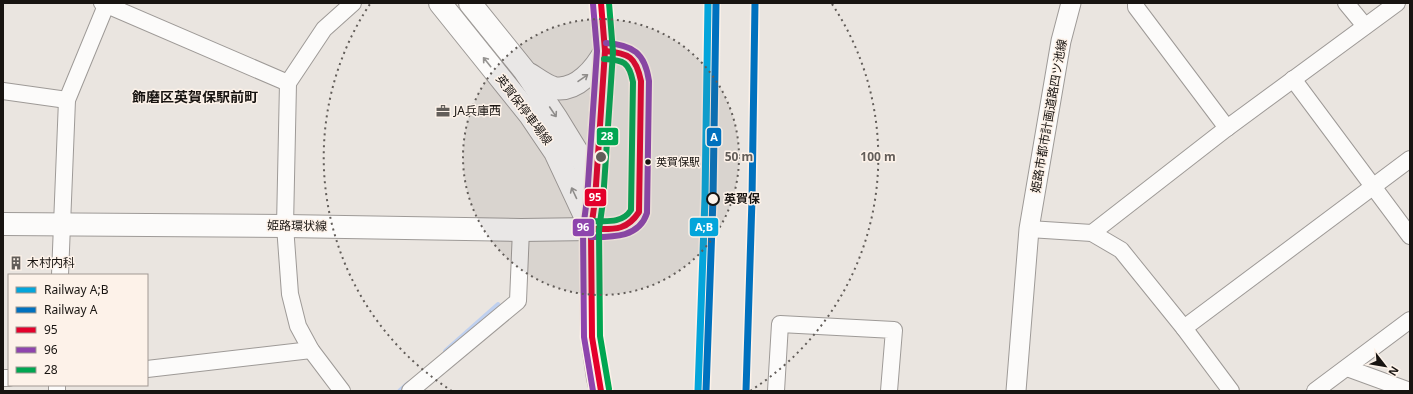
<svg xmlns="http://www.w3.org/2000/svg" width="1413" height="394" font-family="'Noto Sans','Noto Sans JP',sans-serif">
  <rect width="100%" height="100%" fill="#eae5e0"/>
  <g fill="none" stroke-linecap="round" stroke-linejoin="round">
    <g stroke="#bfd0ef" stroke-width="5.5">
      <path d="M446,351L498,305"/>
      <path d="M400,391L408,384"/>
    </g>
    <g stroke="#9e9a97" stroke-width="18">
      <g id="minor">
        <path d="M102,3L288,83"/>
        <path d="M1136,3V7L1227,128"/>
        <path d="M1346,3L1365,26"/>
        <path d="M1293,79L1410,236"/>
        <path d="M3,91L67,100"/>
        <path d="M1029,229L1092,233L1121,250L1184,328L1231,391"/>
        <path d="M1092,233L1227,128L1397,3"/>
        <path d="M60,275L67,100L107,3"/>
        <path d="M1184,328L1410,159"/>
        <path d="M1347,368L1410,391"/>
        <path d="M147,369L311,350"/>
        <path d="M3,378H9"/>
        <path d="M57,385V391"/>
        <path d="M342,391L311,350L298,326L290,294L285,226L288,83L324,29L353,3"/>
        <path d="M410,391L518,301L521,230"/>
        <path d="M776,391L780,324L894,330L889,391"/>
        <path d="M1315,391L1410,320"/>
      </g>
    </g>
    <g stroke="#9e9a97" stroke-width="21">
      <path id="tertiary" d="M1016,391L1029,229L1061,41L1071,3"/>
    </g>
    <g stroke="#9e9a97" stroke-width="24">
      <g id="secondary">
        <path d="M440,3L530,115L555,152L591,229"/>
        <path d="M470,3L524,70L557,119L584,163L592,190"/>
        <path d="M601,3L605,51L595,200L591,229V291L592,337L598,378L601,391"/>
        <path d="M529,74C537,79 546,86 554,88C577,92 596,68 605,51"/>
        <path d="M3,224L285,226L521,230L591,229"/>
      </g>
    </g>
    <use href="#minor" stroke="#fcfbfa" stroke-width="16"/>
    <use href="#tertiary" stroke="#fcfbfa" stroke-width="19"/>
    <use href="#secondary" stroke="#fcfbfa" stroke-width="22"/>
    <g stroke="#fdf2e9" stroke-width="9">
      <g id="bus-1">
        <path d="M601,3L605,51L595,200L591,229L592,337L601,391"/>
        <path d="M591,229C612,229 626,232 639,212L641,81C636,57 629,53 605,51"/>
      </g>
    </g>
    <g stroke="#fdf2e9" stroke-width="9">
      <g id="bus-2">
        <path d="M591,237C612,237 639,238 647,213L649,81C645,53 633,45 606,43"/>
        <path d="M593,391L584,337L583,229L587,199L597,51L593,4"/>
      </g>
    </g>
    <g stroke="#fdf2e9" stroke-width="9">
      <g id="bus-3">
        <path d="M591,221C606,221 622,224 631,210L633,82C629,62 624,60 604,59"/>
        <path d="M609,389L600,336L599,230L603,201L613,52L609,3"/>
      </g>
    </g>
    <use href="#bus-1" stroke="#e4002b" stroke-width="6"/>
    <use href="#bus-2" stroke="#8e44ad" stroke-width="6"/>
    <use href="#bus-3" stroke="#00a651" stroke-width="6"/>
    <g stroke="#fdf2e9" stroke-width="10">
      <path id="rail-1" d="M698,391L705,198L708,3"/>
    </g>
    <g stroke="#fdf2e9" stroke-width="10">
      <g id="rail-2">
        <path d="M706,391L713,198L716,3"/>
        <path d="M746,391L752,199L755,3"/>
      </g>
    </g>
    <use href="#rail-1" stroke="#04a5db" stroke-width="7"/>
    <use href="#rail-2" stroke="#0071be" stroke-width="7"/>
  </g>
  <defs><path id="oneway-shaft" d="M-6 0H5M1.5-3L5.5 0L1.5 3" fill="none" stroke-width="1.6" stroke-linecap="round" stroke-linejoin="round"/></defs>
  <g stroke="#959391">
    <use href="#oneway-shaft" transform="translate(487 62) rotate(-129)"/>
    <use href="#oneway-shaft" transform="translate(583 78) rotate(-35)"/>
    <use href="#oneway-shaft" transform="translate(553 112) rotate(56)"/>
    <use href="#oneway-shaft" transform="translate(574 193) rotate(-115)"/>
  </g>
  <circle cx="601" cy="157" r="138" fill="#625d59" fill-opacity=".12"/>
  <g fill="none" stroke="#625d59" stroke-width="2" stroke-dasharray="2 4">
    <circle cx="601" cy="157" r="138"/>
    <path d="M452 391A277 277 0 0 1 370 4M832 4A277 277 0 0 1 750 391"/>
  </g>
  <defs>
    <g id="office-bare" transform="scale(1.08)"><path d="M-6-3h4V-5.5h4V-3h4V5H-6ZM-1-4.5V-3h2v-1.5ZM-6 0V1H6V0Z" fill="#625d59" stroke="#fdf2e9" stroke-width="2.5" paint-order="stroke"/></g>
    <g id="building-bare" transform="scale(1.08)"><path d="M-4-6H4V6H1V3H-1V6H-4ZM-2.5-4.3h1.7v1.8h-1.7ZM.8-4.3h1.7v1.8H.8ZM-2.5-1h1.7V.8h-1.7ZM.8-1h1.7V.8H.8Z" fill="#625d59" stroke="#fdf2e9" stroke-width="2.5" paint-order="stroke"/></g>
  </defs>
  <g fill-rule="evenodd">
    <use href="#office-bare" x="443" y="111"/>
    <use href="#building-bare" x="16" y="263"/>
  </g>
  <circle fill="#181411" stroke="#fdf2e9" stroke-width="1.5" cx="648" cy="162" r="3.5"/>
  <circle fill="#fdf2e9" stroke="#181411" stroke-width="2" cx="713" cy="199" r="6"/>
  <g text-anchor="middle" stroke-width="3" stroke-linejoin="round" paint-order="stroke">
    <g font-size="11" fill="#181411" stroke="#fdf2e9" text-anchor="start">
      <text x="656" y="166">英賀保駅</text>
    </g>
    <g font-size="12" fill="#181411" stroke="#fdf2e9">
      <text transform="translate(524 110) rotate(53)" y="4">英賀保停車場線</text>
      <text transform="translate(1049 116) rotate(-80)" y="4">姫路市都市計画道路四ツ池線</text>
      <text transform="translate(297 226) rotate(1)" y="4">姫路環状線</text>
    </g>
    <g font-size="12" fill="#181411" stroke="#fdf2e9" text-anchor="start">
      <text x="454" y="115">JA兵庫西</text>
      <text x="27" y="267">木村内科</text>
    </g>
    <g font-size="12" font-weight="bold" fill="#181411" stroke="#fdf2e9" text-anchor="start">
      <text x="724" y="203">英賀保</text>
    </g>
    <g font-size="14" font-weight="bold" fill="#181411" stroke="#fdf2e9">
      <text x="195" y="102">飾磨区英賀保駅前町</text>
    </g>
  </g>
  <circle cx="601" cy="157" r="6" fill="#625d59" stroke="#fdf2e9" stroke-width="2"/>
  <g font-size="12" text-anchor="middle" font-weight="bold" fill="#625d59" stroke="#fdf2e9" stroke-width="3" stroke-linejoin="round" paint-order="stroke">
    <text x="739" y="161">50 m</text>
    <text x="878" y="161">100 m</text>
  </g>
  <g stroke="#fdf2e9" stroke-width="1.5">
    <rect x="596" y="127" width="23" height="19" rx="4" fill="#00a651"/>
    <rect x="706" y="127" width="16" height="20" rx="4" fill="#0071be"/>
    <rect x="584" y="188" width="23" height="19" rx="4" fill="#e4002b"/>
    <rect x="689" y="217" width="30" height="20" rx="4" fill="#04a5db"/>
    <rect x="572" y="218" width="23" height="19" rx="4" fill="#8e44ad"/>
  </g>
  <g font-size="11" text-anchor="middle" font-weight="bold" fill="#fff">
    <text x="607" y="140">28</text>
    <text x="714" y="141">A</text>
    <text x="595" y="201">95</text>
    <text x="704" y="231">A;B</text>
    <text x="583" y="231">96</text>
  </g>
  <rect width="1413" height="394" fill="none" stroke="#181411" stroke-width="8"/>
  <rect x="8" y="274" width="140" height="112" fill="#fdf2e9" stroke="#a19993"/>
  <rect x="16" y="287" width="20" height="6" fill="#04a5db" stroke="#a19993"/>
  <text x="44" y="294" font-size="12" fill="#181411">Railway A;B</text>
  <rect x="16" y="307" width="20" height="6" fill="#0071be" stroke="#a19993"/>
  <text x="44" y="314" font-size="12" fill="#181411">Railway A</text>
  <rect x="16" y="327" width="20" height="6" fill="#e4002b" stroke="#a19993"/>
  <text x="44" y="334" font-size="12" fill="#181411">95</text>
  <rect x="16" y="347" width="20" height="6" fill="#8e44ad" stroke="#a19993"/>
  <text x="44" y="354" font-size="12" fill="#181411">96</text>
  <rect x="16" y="367" width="20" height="6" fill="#00a651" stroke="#a19993"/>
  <text x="44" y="374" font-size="12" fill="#181411">28</text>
  <g transform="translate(1385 366) rotate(121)" stroke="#fdf2e9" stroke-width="3" paint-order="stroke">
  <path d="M0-3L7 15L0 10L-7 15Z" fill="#181411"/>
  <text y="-6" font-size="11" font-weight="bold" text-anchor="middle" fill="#181411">N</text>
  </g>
</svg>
